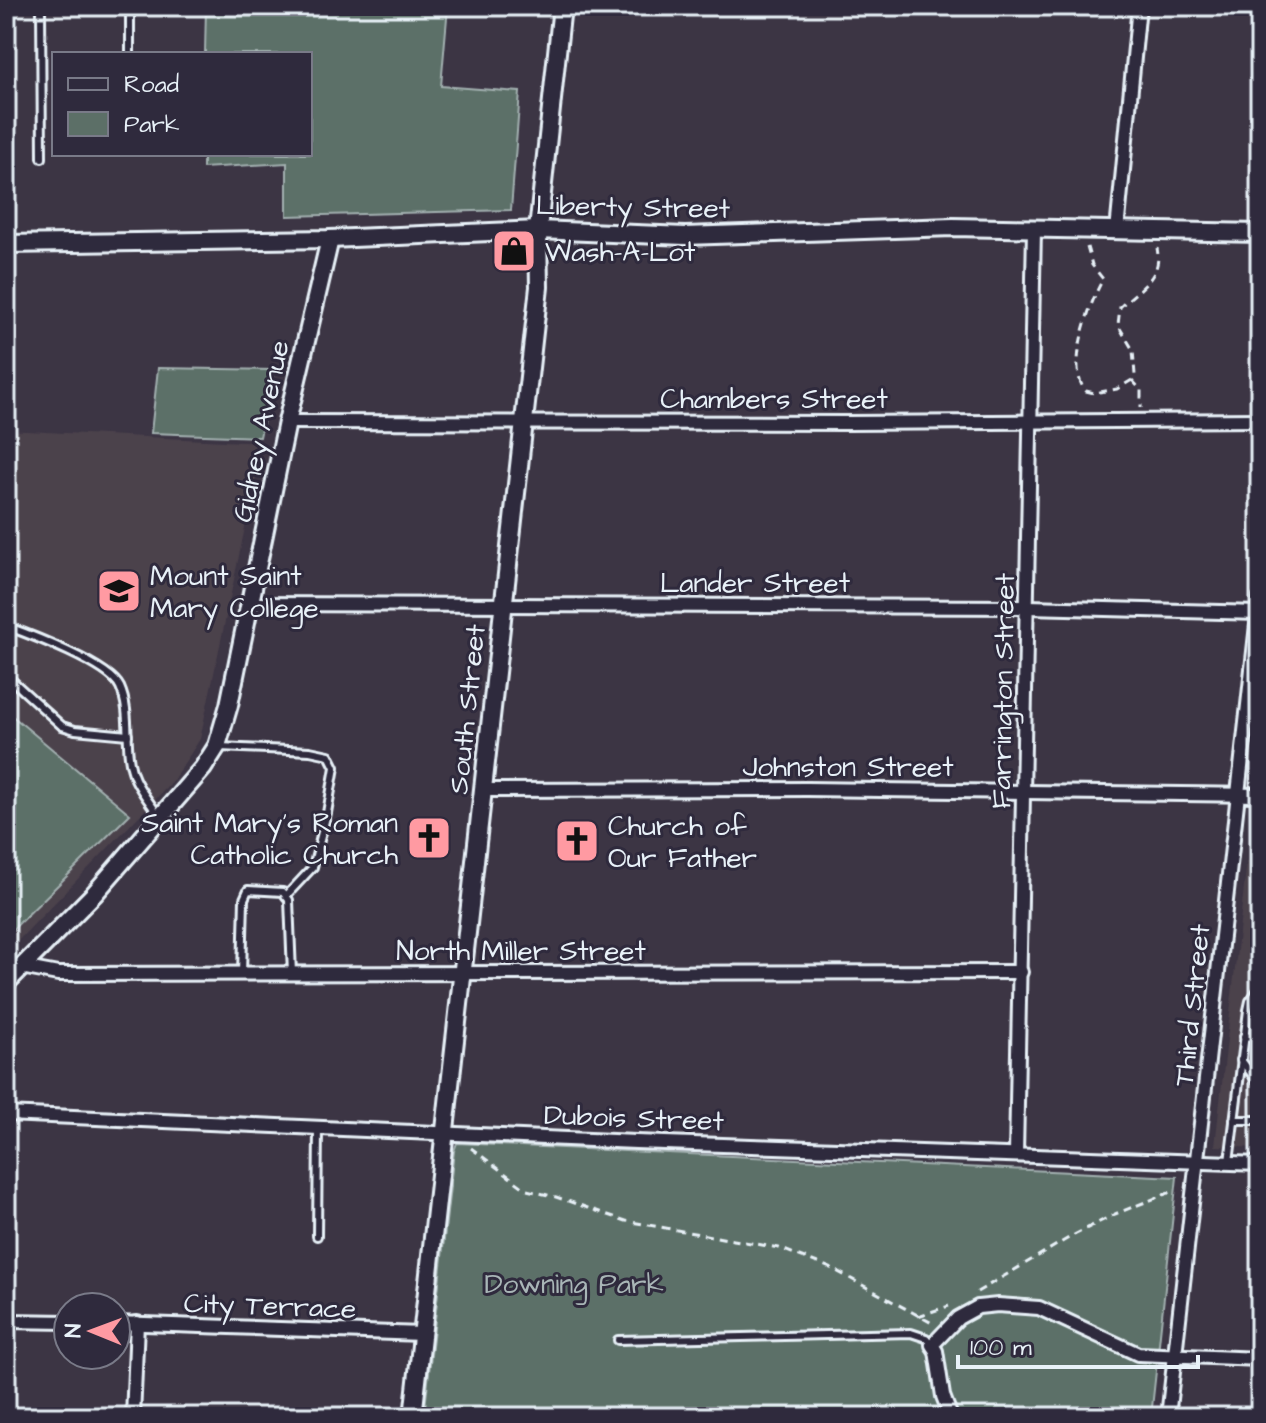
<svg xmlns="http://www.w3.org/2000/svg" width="1266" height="1423" font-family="'Architects Daughter',sans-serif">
  <rect width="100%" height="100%" fill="#3c3544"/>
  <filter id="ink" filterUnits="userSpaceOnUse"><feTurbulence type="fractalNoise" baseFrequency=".0125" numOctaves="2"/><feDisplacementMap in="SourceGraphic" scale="16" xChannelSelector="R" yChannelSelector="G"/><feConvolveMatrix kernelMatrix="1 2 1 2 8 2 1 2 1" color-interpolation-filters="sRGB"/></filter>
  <g filter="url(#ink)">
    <g fill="#4c424c">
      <path d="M6,430L263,443L200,739L172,782L6,953Z"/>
      <path d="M1247,861L1260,862V1148L1215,1146Z"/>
    </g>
    <g fill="#5c6f67" stroke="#a2b0b0" stroke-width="2">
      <path d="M206,6H448L441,86L520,92L511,210L287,216V163L203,168V154H310V54H205Z"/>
      <path d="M158,368L274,370L260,437L151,433Z"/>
      <path d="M10,714L130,814L6,936V726Z"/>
      <path d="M457,1143L1177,1177L1151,1417H424L454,1151Z"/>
    </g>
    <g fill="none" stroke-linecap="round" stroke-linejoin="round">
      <g stroke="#e8f1f8" stroke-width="12">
        <g id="service">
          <path d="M41,6L42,158"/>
          <path d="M130,6V54"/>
          <path d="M6,626C31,635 110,665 120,687C133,716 122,750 135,779C141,792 151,804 159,816"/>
          <path d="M6,675L62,726L75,730L128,735"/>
          <path d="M220,747L310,751L329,755L335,767L327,813L313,867L286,896"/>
          <path d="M242,974L244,899L248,890L283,892L289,900L292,974"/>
          <path d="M1244,1036L1260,1038"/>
          <path d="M1241,1060L1260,1085"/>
          <path d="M1234,1120H1260"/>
          <path d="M1229,1162L1248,1010L1250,1001L1260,987"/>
          <path d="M317,1236L318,1127"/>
          <path d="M618,1340L911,1333L926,1338L932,1345"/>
        </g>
      </g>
      <g stroke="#e8f1f8" stroke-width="18">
        <g id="minor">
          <path d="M1117,231L1139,6"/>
          <path d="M287,422L848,423L1260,420"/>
          <path d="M249,604L1028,607L1260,613"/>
          <path d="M483,790L807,789L1260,795"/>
          <path d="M21,967L58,974L1021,972"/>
          <path d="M6,1114L636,1142L1260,1164"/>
          <path d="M1016,1155L1034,229"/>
          <path d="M6,1321L68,1322"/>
          <path d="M116,1323L422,1334"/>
          <path d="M133,1417L137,1323"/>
          <path d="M951,1417L943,1396L936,1351L932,1345L958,1318L978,1307L998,1305L1039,1308L1138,1354L1260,1359"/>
          <path d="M1168,1417L1260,598"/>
        </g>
      </g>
      <g stroke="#e8f1f8" stroke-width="22">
        <g id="tertiary">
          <path d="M6,244L330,239L538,230L685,236L953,227L1260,233"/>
          <path d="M6,983L94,894L203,768L217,746L229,705L287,422L330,239"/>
          <path d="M413,1417L539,287L538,230L562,6"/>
        </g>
      </g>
      <g stroke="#e8f1f8" stroke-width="3" stroke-dasharray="8 6" stroke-linecap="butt">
        <path d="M1087,247L1092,265L1103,279C1090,302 1065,370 1086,391L1094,393L1117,389L1132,380L1135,375L1133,350L1118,325L1120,307C1138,289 1163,278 1157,248"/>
        <path d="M1132,380L1141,390V408"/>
        <path d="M471,1148L527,1190L556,1197L626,1221L779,1248L833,1269L932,1323"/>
        <path d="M977,1292L1072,1236L1115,1214L1171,1192"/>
        <path d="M918,1316L949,1306"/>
      </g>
      <use href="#service" stroke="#2f2a3d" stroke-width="6"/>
      <use href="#minor" stroke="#2f2a3d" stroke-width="12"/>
      <use href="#tertiary" stroke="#2f2a3d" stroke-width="16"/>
    </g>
  </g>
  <defs>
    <g id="shop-square" transform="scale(2.3)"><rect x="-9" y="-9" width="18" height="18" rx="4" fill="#ff9aa2" stroke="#2f2a3d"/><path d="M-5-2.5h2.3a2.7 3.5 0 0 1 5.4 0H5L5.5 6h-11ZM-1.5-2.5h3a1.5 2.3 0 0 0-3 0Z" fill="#111"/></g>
    <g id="university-square" transform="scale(2.3)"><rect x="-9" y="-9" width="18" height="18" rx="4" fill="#ff9aa2" stroke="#2f2a3d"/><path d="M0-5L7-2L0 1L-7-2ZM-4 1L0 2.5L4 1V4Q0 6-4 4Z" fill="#111"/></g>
    <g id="church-square" transform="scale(2.3)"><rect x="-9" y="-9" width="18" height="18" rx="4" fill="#ff9aa2" stroke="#2f2a3d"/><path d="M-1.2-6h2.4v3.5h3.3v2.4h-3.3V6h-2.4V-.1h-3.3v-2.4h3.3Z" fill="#111"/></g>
  </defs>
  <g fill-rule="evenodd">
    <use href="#shop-square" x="514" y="251"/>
    <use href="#university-square" x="119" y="591"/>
    <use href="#church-square" x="429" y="838"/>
    <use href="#church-square" x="577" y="841"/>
  </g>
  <g text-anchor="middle" stroke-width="6" stroke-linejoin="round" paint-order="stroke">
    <g font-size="28" fill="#e8f1f8" stroke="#2f2a3d">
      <text transform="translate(633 206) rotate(1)" y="10">Liberty Street</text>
      <text x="774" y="408">Chambers Street</text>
      <text transform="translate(260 431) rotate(-78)" y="10">Gidney Avenue</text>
      <text x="755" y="592">Lander Street</text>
      <text transform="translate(1002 691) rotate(-89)" y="10">Farrington Street</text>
      <text transform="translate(466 709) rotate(-84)" y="10">South Street</text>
      <text x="848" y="776">Johnston Street</text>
      <text x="521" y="960">North Miller Street</text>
      <text transform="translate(1191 1005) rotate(-84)" y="10">Third Street</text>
      <text transform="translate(634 1117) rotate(2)" y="10">Dubois Street</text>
      <text transform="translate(270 1305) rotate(2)" y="10">City Terrace</text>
    </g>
    <g font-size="28" fill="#e8f1f8" stroke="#2f2a3d" text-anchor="start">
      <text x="545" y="261">Wash-A-Lot</text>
      <text x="150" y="585">Mount Saint<tspan x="150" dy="32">Mary College</tspan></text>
      <text x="398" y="832" text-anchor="end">Saint Mary's Roman<tspan x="398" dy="32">Catholic Church</tspan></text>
      <text x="608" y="835">Church of<tspan x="608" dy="32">Our Father</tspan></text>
    </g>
    <g font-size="28" fill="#a9b6b7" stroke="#2f2a3d">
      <text x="574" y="1293">Downing Park</text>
    </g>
  </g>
  <rect width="1266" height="1423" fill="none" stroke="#2f2a3d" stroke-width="32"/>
  <rect x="16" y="16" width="1234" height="1391" fill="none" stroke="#e8f1f8" stroke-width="3" filter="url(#ink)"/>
  <rect x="52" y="52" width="260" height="104" fill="#2f2a3d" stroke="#797a88" stroke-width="2"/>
  <rect x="68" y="78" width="40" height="12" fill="#2f2a3d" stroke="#797a88" stroke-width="2"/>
  <text x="124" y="92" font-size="24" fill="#e8f1f8">Road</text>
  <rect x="68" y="112" width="40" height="24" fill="#5c6f67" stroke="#797a88" stroke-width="2"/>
  <text x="124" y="132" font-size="24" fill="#e8f1f8">Park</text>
  <g transform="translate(92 1331) rotate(271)"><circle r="38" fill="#2f2a3d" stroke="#797a88" stroke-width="2"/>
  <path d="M0-6L14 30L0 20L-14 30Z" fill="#ff9aa2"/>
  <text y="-12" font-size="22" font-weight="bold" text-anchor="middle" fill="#e8f1f8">N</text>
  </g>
  <path d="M958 1355v12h240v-12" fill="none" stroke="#e8f1f8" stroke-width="4"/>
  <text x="970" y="1355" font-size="24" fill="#e8f1f8" stroke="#2f2a3d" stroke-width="6" paint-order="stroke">100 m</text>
</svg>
